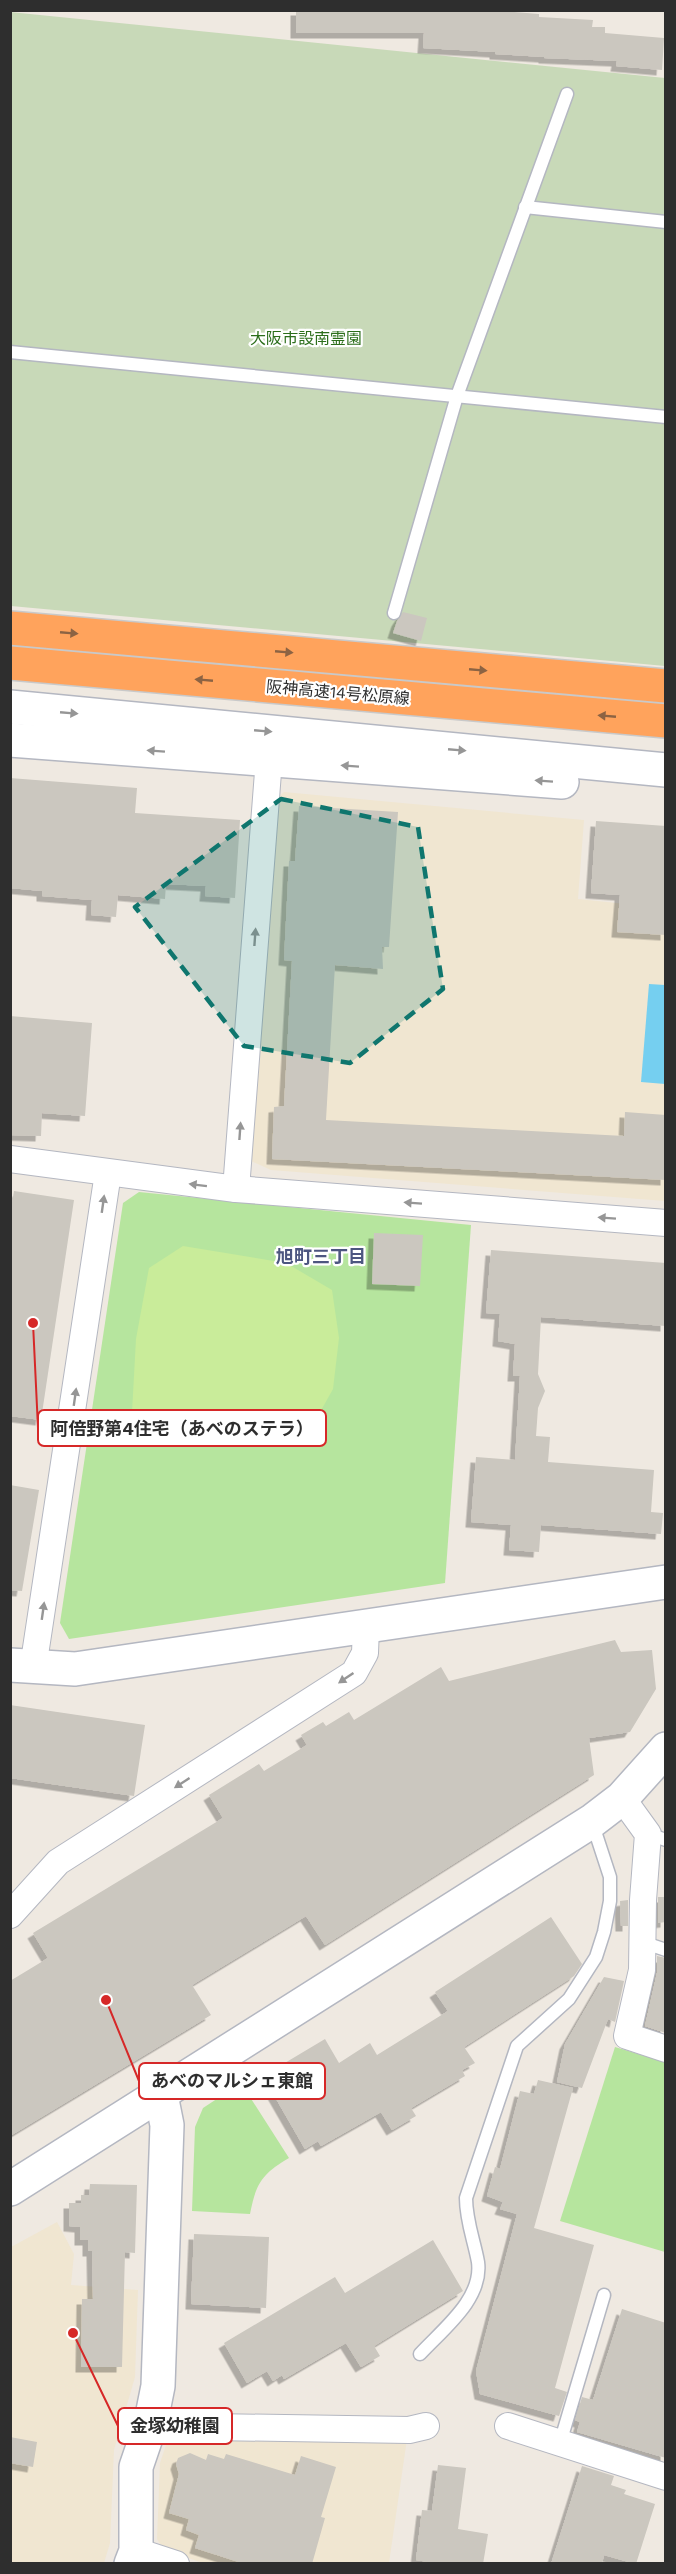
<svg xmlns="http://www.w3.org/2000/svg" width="676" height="2574" font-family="'Work Sans','Noto Sans JP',sans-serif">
  <defs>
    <filter id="shadow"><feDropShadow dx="-5.5" dy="5.5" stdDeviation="0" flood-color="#0004"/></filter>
  </defs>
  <rect width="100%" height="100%" fill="#efe9e1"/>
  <g fill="#f0e6d1">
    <path d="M284,792L584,820L578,899L665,908V1201L271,1170L251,1161L276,799Z"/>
    <path d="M57,2222L74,2254L71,2285L138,2290L135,2377L114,2450L110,2543L104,2563L11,2564V2247Z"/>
    <path d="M169,2436L407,2439L389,2563H203L164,2550L157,2539L160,2463Z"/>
  </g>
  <g fill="#b6e59e">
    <path d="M139,1192L471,1225L445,1583L69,1639L60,1623L123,1203Z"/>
    <path d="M615,2047L665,2062V2252L560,2221Z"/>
    <path d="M241,2083L289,2158C262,2174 256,2183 250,2214L192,2211L195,2127L203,2108Z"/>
  </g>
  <path fill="#c8d9b8" d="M10,12L665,78V666L11,606Z"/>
  <path fill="#c9ec9a" d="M183,1246L286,1263L332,1290L339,1338L333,1389L305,1439L131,1431L136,1339L149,1268Z"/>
  <path fill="#75cff0" d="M649,984L665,985V1084L641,1082Z"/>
  <g fill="#cbc7bf" filter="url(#shadow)">
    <path d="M296,10H491L539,14V17L593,20L592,27H605V33L664,38L662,70L616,66L617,61L544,58V57L495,54V52L423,48L424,33H296Z"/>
    <path d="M403,612L427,618L421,641L393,633L397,621Z"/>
    <path d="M10,778L137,788L135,813L240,820L235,898L205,896L206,886L166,884L165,899L118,895L116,917L91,915L92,900L42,896V891L10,888Z"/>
    <path d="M299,806L398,812L389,947H382L383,969L335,965L326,1120L624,1136L625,1112L666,1115V1180L272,1159L274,1107L284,1106L292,961L284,960L289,861H295Z"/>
    <path d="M596,821L666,826V935L617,932L620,895L591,893Z"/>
    <path d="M10,1016L92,1023L85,1116L42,1113L41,1136L10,1135Z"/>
    <path d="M14,1191L74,1200L41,1420L10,1416V1215Z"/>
    <path d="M374,1233L423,1235L420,1286L372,1284Z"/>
    <path d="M491,1250L666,1263V1326L541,1317L538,1374L545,1391L538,1408L536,1436L550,1437L548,1462L654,1470L651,1512L663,1513L661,1534L541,1525L539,1552L509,1550L511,1525L471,1522L476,1457L515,1460L520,1376H513L515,1344L498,1341L500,1314L486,1313Z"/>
    <path d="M10,1485L39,1490L22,1591L10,1590Z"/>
    <path d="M615,1640L621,1652L652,1650L656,1689L630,1732L589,1738L594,1775L325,1945L306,1916L192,1985L211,2015L10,2136V1981L48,1958L33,1933L223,1818L209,1795L259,1764L264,1771L307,1745L301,1735L323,1722L326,1726L349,1712L354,1720L441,1667L449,1681Z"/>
    <path d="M10,1705L145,1725L134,1796L10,1778Z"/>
    <path d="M658,1897H666V1922L658,1923Z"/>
    <path d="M628,1900V1926H621L620,1901Z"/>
    <path d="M551,1917L582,1964L574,1976L464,2047L475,2063L462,2070L465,2076L411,2108L416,2116L392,2130L381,2112L321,2146L318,2141L305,2149L263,2076L325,2039L339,2063L370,2043L377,2055L448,2011L435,1992Z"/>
    <path d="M657,1956L666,1958V2033L645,2026L657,1973Z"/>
    <path d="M604,1977L624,1981L615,2022L608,2019L582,2088L557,2082L565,2044Z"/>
    <path d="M538,2080L573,2088L534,2228L594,2245L555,2388L567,2392L559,2416L480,2394L476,2371L517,2214L500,2209L503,2202L487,2196L495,2167L500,2169L520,2091L534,2094Z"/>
    <path d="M90,2184L137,2185L135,2253L125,2252L122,2367H81L82,2299H93L92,2251H88V2240H80V2227L69,2226V2203H81V2195H89Z"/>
    <path d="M194,2234L269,2237L266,2308L191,2304Z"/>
    <path d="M433,2240L463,2291L374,2346L380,2356L361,2367L346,2343L284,2379L282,2375L273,2381L267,2371L247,2383L224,2343L335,2277L345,2293Z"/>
    <path d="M622,2309L666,2323V2458L577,2432L580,2422L575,2420L582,2397L593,2400Z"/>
    <path d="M10,2437L37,2442L33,2467L10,2463Z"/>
    <path d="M190,2453L206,2460L208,2454L224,2459L226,2454L295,2475L301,2456L336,2467L321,2517L325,2518L312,2564H245L195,2548L199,2535L186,2530L189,2519L169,2513L179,2474L176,2464L178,2458Z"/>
    <path d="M438,2465L466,2468L458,2529L488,2534L483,2564H441L416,2560L422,2510L432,2511Z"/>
    <path d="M582,2466L614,2476L611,2485L626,2490L624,2494L655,2504L636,2564L604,2555L602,2564H551Z"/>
  </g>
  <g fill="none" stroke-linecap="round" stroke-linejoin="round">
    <g stroke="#b4b7c1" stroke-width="15">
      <g id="lane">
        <path d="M525,207L666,222"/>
        <path d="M10,352L666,417"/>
        <path d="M394,613L457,396L567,94"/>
        <path d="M648,1834L666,1840"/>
        <path d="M642,1942L666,1950"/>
        <path d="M420,2354C443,2329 483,2299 478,2262C474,2240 466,2221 466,2198L517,2046L569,1999L596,1957L604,1932L610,1901V1877L592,1822"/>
        <path d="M560,2443L604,2295"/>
      </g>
    </g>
    <g stroke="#b4b7c1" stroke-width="28">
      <g id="street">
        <path d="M10,1159L236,1189L666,1223"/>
        <path d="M236,1189L269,759"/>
        <path d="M33,1668L108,1173"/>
        <path d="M622,1798L648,1834L643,1900L642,1970L627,2036L666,2049"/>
        <path d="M10,1915L58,1862L354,1673L365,1653L366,1627"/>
        <path d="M150,2426L409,2430L426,2426"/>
        <path d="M508,2426L666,2477"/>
        <path d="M136,2551L176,2564"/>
      </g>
    </g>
    <g stroke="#b4b7c1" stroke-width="36">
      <g id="secondary">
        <path d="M10,707L666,770"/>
        <path d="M10,740L562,782"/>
        <path d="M10,1665L75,1669L666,1582"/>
        <path d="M10,2189L592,1821L622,1798L666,1749"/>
        <path d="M131,2564L136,2551V2467L150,2426L158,2386L167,2125L161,2095"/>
      </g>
    </g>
    <g stroke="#c9c9c9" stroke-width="36">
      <g id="highway">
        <path d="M10,628L666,686"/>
        <path d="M10,663L666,721"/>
      </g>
    </g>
    <use href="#lane" stroke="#fff" stroke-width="12"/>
    <use href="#street" stroke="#fff" stroke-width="26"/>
    <use href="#secondary" stroke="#fff" stroke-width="33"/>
    <use href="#highway" stroke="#ffa35c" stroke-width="33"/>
  </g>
  <defs><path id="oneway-solid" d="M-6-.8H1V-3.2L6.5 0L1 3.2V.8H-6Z" transform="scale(1.5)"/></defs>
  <g fill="#8c6343">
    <use href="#oneway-solid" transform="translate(69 633) rotate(5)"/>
    <use href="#oneway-solid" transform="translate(284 652) rotate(5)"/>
    <use href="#oneway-solid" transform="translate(478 670) rotate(5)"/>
    <use href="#oneway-solid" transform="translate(204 680) rotate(-175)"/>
    <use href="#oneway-solid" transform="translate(607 716) rotate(-175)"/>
  </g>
  <g fill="#969696">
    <use href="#oneway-solid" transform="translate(69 713) rotate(5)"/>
    <use href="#oneway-solid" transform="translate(263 731) rotate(5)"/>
    <use href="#oneway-solid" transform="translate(457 750) rotate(5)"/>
    <use href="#oneway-solid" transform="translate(156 751) rotate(-176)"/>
    <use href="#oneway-solid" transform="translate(350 766) rotate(-176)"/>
    <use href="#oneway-solid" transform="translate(544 781) rotate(-176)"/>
    <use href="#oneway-solid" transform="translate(255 937) rotate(-86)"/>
    <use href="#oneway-solid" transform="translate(240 1131) rotate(-86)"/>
    <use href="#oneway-solid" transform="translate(198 1185) rotate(-173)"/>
    <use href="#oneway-solid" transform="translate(413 1203) rotate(-176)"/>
    <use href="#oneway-solid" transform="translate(103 1204) rotate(-82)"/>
    <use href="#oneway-solid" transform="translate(607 1218) rotate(-176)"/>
    <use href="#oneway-solid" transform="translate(75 1397) rotate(-82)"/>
    <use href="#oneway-solid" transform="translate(43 1611) rotate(-82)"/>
    <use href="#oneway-solid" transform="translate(346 1678) rotate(146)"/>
    <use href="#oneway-solid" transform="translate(182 1783) rotate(147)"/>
  </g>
  <path fill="#0f766e" fill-opacity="0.2" stroke="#0f766e" stroke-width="4.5" stroke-dasharray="12 8" stroke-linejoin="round" d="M281,799L418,827L443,989L350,1063L244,1046L135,907Z"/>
  <g text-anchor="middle" stroke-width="4.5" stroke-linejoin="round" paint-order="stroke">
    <g font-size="16" fill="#2c6e1b" stroke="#fff">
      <text x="306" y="344">大阪市設南霊園</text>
    </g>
    <g font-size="16" fill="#2e2e2e" stroke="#fff">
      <text transform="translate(338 692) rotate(5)" y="6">阪神高速14号松原線</text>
    </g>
    <g font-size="18" font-weight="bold" fill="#4d5680" stroke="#fff">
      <text x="321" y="1263">旭町三丁目</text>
    </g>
  </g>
  <path fill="none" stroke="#d62828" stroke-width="2" d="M33 1323L38 1428M106 2000L139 2081M73 2333L118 2426"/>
  <g fill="#d62828" stroke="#fff" stroke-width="2">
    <circle cx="33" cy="1323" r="6"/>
    <circle cx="106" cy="2000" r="6"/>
    <circle cx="73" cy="2333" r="6"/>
  </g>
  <g fill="#fff" stroke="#d62828" stroke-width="2">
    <rect x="38" y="1410" width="288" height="36" rx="6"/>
    <rect x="139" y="2063" width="186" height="36" rx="6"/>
    <rect x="118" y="2408" width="114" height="36" rx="6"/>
  </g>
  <g font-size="18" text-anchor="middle" font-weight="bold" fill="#2e2e2e">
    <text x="182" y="1435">阿倍野第4住宅（あべのステラ）</text>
    <text x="232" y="2087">あべのマルシェ東館</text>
    <text x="175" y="2432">金塚幼稚園</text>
  </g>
  <rect width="676" height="2574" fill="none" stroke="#2e2e2e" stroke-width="24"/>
</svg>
